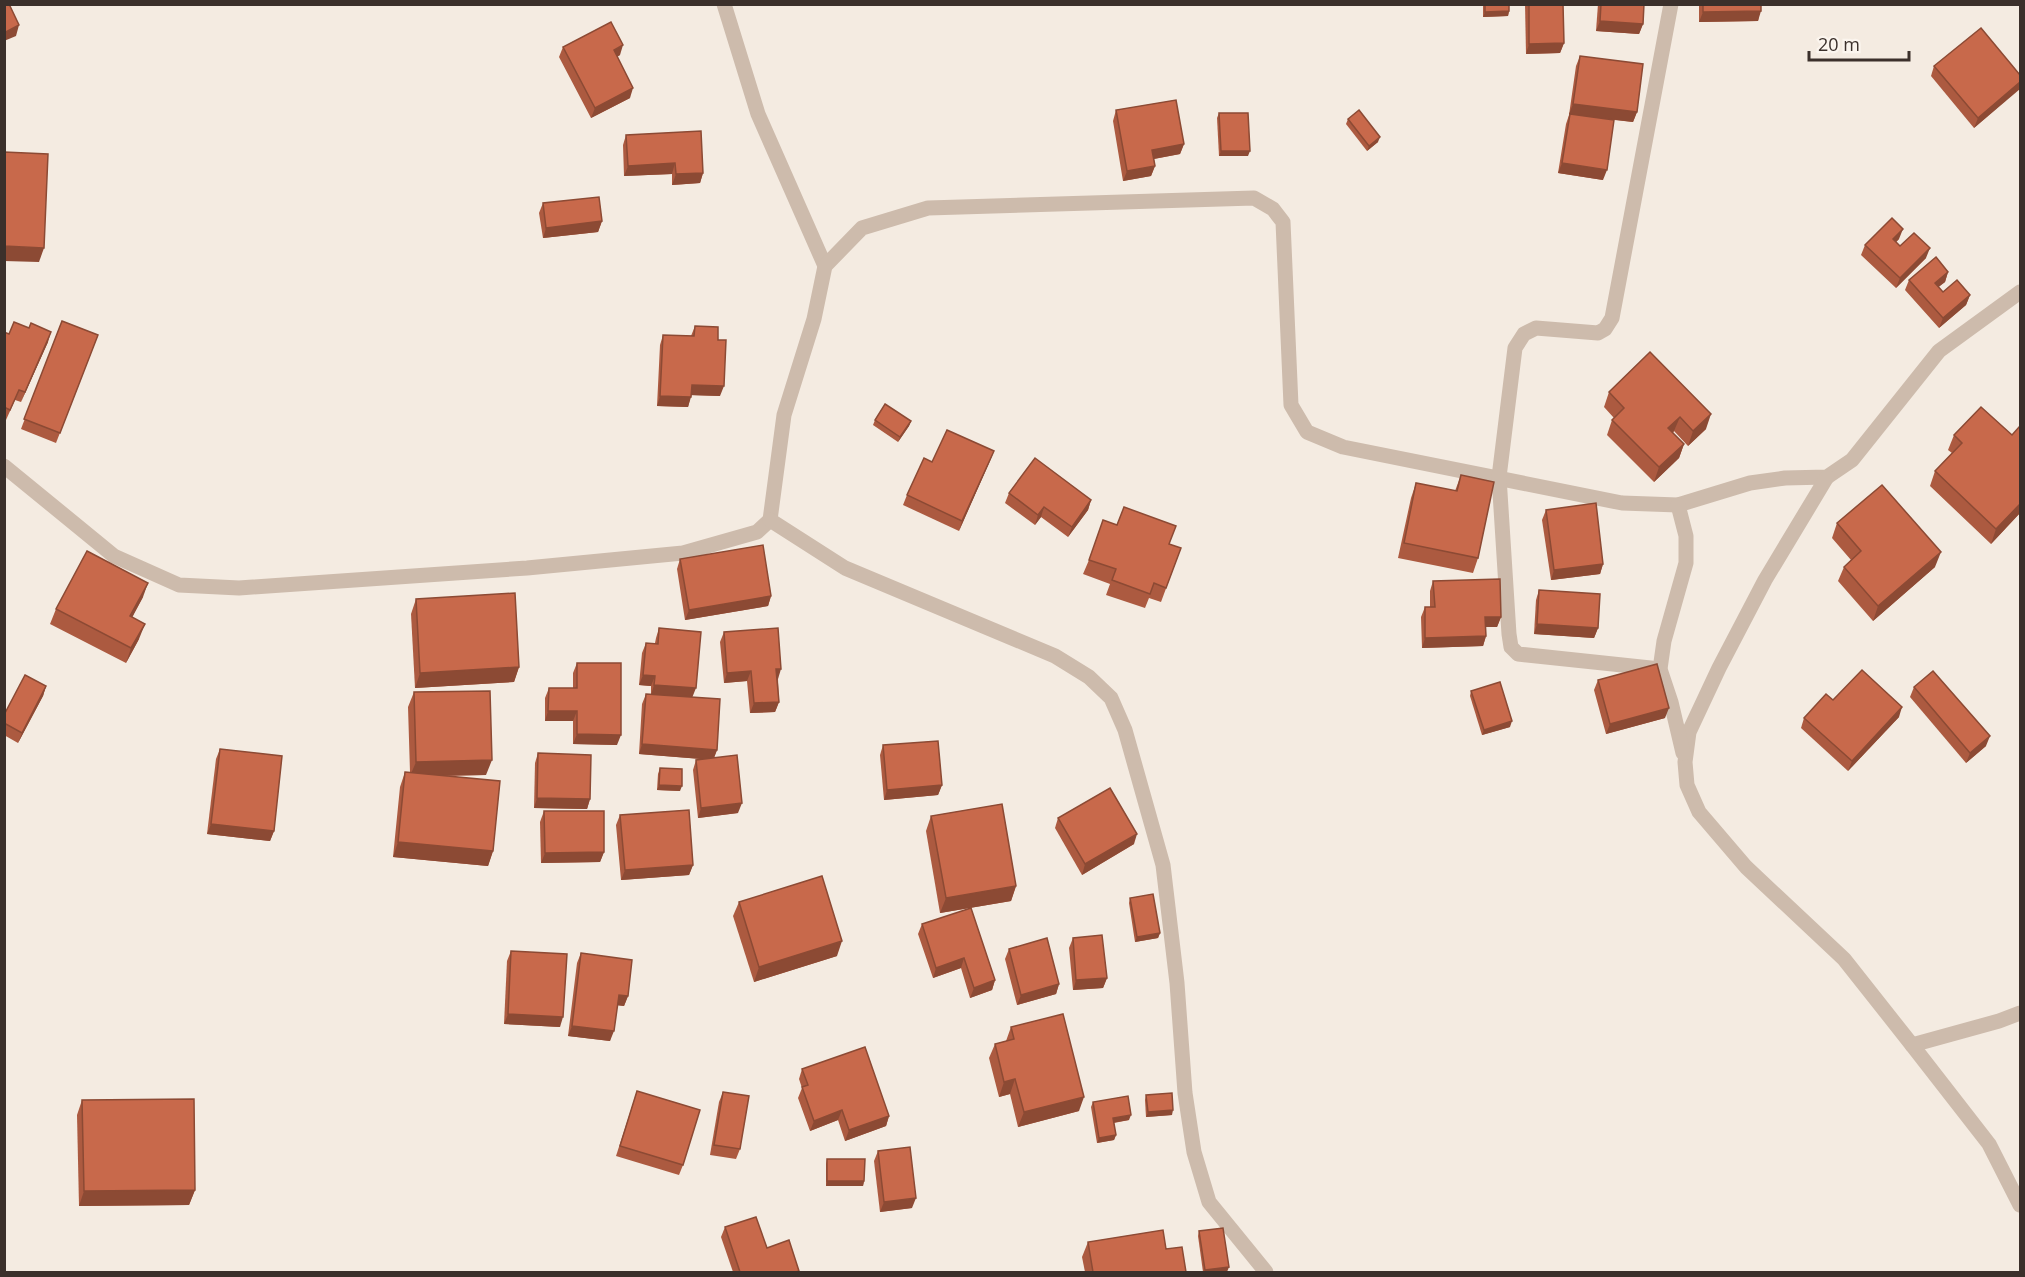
<svg xmlns="http://www.w3.org/2000/svg" width="2025" height="1277" font-family="'Open Sans',sans-serif">
  <rect width="100%" height="100%" fill="#f4ebe1"/>
  <g fill="none" stroke-linecap="round" stroke-linejoin="round">
    <g stroke="#cdbbac" stroke-width="15">
      <path d="M724,4L758,114L825,266"/>
      <path d="M4,466L114,556L179,585L239,588L527,568L683,553L757,532L770,520L784,415L814,319L825,266L862,228L928,208L1254,198L1273,209L1283,222L1291,405L1307,432L1343,447L1622,503L1678,505L1750,483L1785,478L1827,477L1852,460L1939,351L2020,292"/>
      <path d="M1827,477L1765,580L1719,668L1689,732L1685,762L1687,785L1699,812L1746,867L1844,959L1912,1045L1989,1144L2020,1205"/>
      <path d="M1678,505L1686,536V563L1664,641L1660,669L1671,702L1683,753"/>
      <path d="M770,520L845,568L1055,656L1089,677L1111,698L1125,730L1163,865L1177,983L1185,1093L1194,1152L1209,1202L1266,1272"/>
      <path d="M1660,669L1518,654L1511,647L1509,634L1499,477L1515,348L1524,334L1536,328L1598,333L1605,329L1612,318L1671,4"/>
      <path d="M1912,1045L1999,1021L2020,1013"/>
    </g>
  </g>
  <g fill="#ac5a40">
    <path d="M1483,4H1509V11L1508,16L1483,17Z"/>
    <path d="M1525,4H1563L1564,43L1560,53L1526,54Z"/>
    <path d="M1598,4H1644L1643,24L1639,34L1596,31Z"/>
    <path d="M1699,4H1761L1758,21L1699,22Z"/>
    <path d="M563,47L620,55L617,57L630,98L591,118L559,57Z"/>
    <path d="M1580,56L1637,112L1633,122L1596,118L1603,180L1558,173L1566,124L1569,115L1576,66Z"/>
    <path d="M1934,66L2020,75V88L1974,128L1931,76Z"/>
    <path d="M1116,110L1184,144L1180,154L1154,159L1155,166L1151,176L1123,181L1113,121Z"/>
    <path d="M1219,113L1248,156H1219L1217,118Z"/>
    <path d="M1348,119L1378,142L1367,151L1346,124Z"/>
    <path d="M626,135L703,173L700,183L672,185V174L624,176L623,145Z"/>
    <path d="M543,203L602,221L598,232L543,238L539,213Z"/>
    <path d="M1899,239L1896,242L1900,246L1926,258L1896,288L1861,255L1865,245Z"/>
    <path d="M1948,272L1945,282L1938,287L1943,292L1970,295L1966,305L1939,328L1905,290L1909,280Z"/>
    <path d="M62,321L98,335L56,443L21,429Z"/>
    <path d="M695,326L720,396L691,395L688,407L657,406L660,345L663,335L691,336Z"/>
    <path d="M4,332L9,334L48,342L21,402L15,400L6,420L4,419Z"/>
    <path d="M1650,352L1706,429L1688,446L1674,431L1673,433L1684,444L1679,458L1654,482L1607,435L1612,420L1614,418L1604,407L1609,392Z"/>
    <path d="M1981,407L2020,513L1991,544L1930,486L1935,471L1952,453L1948,450L1954,435Z"/>
    <path d="M875,420L911,421L909,426L898,442L873,425Z"/>
    <path d="M994,451L959,531L903,505L907,495L932,462Z"/>
    <path d="M1461,475L1478,558L1473,573L1398,558L1411,498L1416,483L1455,491Z"/>
    <path d="M1009,493L1091,500L1088,510L1068,537L1041,517L1035,525L1005,503Z"/>
    <path d="M1546,510L1603,564L1600,574L1551,580L1542,520Z"/>
    <path d="M1837,523L1935,567L1873,621L1838,581L1844,567L1851,560L1832,538Z"/>
    <path d="M1169,544L1181,548L1161,602L1149,598L1145,608L1106,595L1110,584L1083,574L1089,560Z"/>
    <path d="M680,559L771,596L768,606L685,620L677,569Z"/>
    <path d="M1433,581L1501,617L1497,627H1486V636L1483,646L1422,648L1421,617L1425,607H1430V591Z"/>
    <path d="M1539,590L1598,628L1594,638L1534,634L1536,600Z"/>
    <path d="M143,597L132,617L139,639L126,663L50,624L56,609Z"/>
    <path d="M416,599L519,667L514,682L415,688L411,614Z"/>
    <path d="M659,628L717,750L714,758L738,813L698,818L693,770L696,760L702,759L639,754L642,704L646,694H651V686L639,685L642,653L646,643H655L656,638Z"/>
    <path d="M724,632L778,679L779,702L775,712L750,713L747,681L724,683L720,642Z"/>
    <path d="M577,663L617,745L573,744V721H545V698L549,688H573V673Z"/>
    <path d="M1598,680L1665,718L1606,734L1594,690Z"/>
    <path d="M46,686L43,696L18,743L4,735V715Z"/>
    <path d="M1914,687L1986,746L1966,763L1910,697Z"/>
    <path d="M1471,691L1510,727L1482,735L1470,696Z"/>
    <path d="M414,692L486,775L443,776L493,851L488,866L393,857L400,787L405,772H410L408,707Z"/>
    <path d="M1833,700L1899,717L1848,771L1801,728L1804,718Z"/>
    <path d="M883,745L942,785L938,795L884,800L880,755Z"/>
    <path d="M220,749L274,831L270,841L207,834L216,759Z"/>
    <path d="M538,753L590,799L587,809L534,808L535,763Z"/>
    <path d="M660,768L680,791L657,790L658,774Z"/>
    <path d="M544,811L604,852L600,862L541,863L540,822Z"/>
    <path d="M620,815L693,865L689,875L621,880L616,825Z"/>
    <path d="M931,816L1016,886L1011,901L940,913L926,831Z"/>
    <path d="M1058,818L1134,844L1082,875L1055,828Z"/>
    <path d="M1130,898L1160,933L1158,938L1135,942L1129,903Z"/>
    <path d="M739,902L837,956L754,982L733,916Z"/>
    <path d="M922,924L995,980L992,990L970,998L961,968L933,978L918,934Z"/>
    <path d="M1073,938L1107,978L1103,988L1073,990L1069,948Z"/>
    <path d="M1009,949L1059,984L1056,994L1017,1005L1005,959Z"/>
    <path d="M511,951L560,1027L504,1024L507,961Z"/>
    <path d="M581,953L628,996L624,1006L617,1005L610,1041L568,1036L577,963Z"/>
    <path d="M1011,1027L1079,1111L1018,1127L1010,1094L999,1097L989,1058L995,1044L1006,1041Z"/>
    <path d="M802,1069L889,1116L886,1126L845,1141L838,1120L810,1131L798,1098L802,1088L799,1079Z"/>
    <path d="M637,1091L683,1165L679,1175L616,1156Z"/>
    <path d="M723,1092L740,1149L736,1159L710,1155L719,1102Z"/>
    <path d="M1146,1095L1172,1115L1146,1117L1145,1100Z"/>
    <path d="M82,1100L195,1190L189,1205L79,1206L77,1115Z"/>
    <path d="M1093,1102L1129,1120L1114,1123L1116,1135L1114,1140L1097,1143L1091,1107Z"/>
    <path d="M878,1151L912,1208L880,1212L874,1161Z"/>
    <path d="M827,1159L864,1181L863,1186H826V1164Z"/>
    <path d="M725,1227L767,1248L799,1272H733L721,1237Z"/>
    <path d="M1199,1231L1227,1272H1203L1198,1236Z"/>
    <path d="M1088,1242L1166,1249L1186,1272H1085L1082,1257Z"/>
  </g>
  <g fill="#8c4a34">
    <path d="M1509,11L1508,16L1483,17L1485,12Z"/>
    <path d="M1761,11L1758,21L1699,22L1703,12Z"/>
    <path d="M1600,21L1643,24L1639,34L1596,31Z"/>
    <path d="M19,25L16,36L4,41V33Z"/>
    <path d="M1564,43L1560,53L1526,54L1529,44Z"/>
    <path d="M623,45L620,55L610,60L614,50Z"/>
    <path d="M2020,82V89L1974,128L1978,118Z"/>
    <path d="M633,88L630,98L591,118L595,108Z"/>
    <path d="M1573,104L1637,112L1633,122L1569,114Z"/>
    <path d="M1380,137L1378,142L1367,151L1369,146Z"/>
    <path d="M1184,144L1180,154L1148,160L1152,150Z"/>
    <path d="M1221,151H1250L1248,156H1219Z"/>
    <path d="M675,163L672,174L624,176L628,166Z"/>
    <path d="M1562,163L1607,170L1603,180L1558,173Z"/>
    <path d="M1155,166L1151,176L1123,181L1127,171Z"/>
    <path d="M703,173L700,183L672,185L676,174Z"/>
    <path d="M602,221L598,232L543,238L546,228Z"/>
    <path d="M1903,229L1899,239L1889,249L1893,239Z"/>
    <path d="M4,246L44,248L39,262L4,261Z"/>
    <path d="M1930,248L1926,258L1896,288L1900,278Z"/>
    <path d="M1948,272L1945,282L1931,293L1935,283Z"/>
    <path d="M1970,295L1966,305L1939,328L1943,318Z"/>
    <path d="M51,332L48,342L21,402L25,392Z"/>
    <path d="M692,385L724,386L720,396L688,395Z"/>
    <path d="M660,396L691,397L688,407L657,406Z"/>
    <path d="M1711,414L1706,429L1688,446L1693,431Z"/>
    <path d="M1680,417L1674,431L1663,442L1668,428Z"/>
    <path d="M911,421L909,426L898,442L900,437Z"/>
    <path d="M1684,444L1679,458L1654,482L1659,467Z"/>
    <path d="M994,451L990,461L959,531L962,521Z"/>
    <path d="M1091,500L1088,510L1068,537L1072,527Z"/>
    <path d="M2020,504V513L1991,544L1996,529Z"/>
    <path d="M1044,507L1041,517L1035,525L1038,515Z"/>
    <path d="M1941,552L1935,567L1873,621L1878,606Z"/>
    <path d="M1603,564L1600,574L1551,580L1554,570Z"/>
    <path d="M148,583L143,597L125,631L130,616Z"/>
    <path d="M771,596L768,606L685,620L689,610Z"/>
    <path d="M1485,617H1501L1497,627H1482Z"/>
    <path d="M145,624L139,639L126,663L131,648Z"/>
    <path d="M1537,624L1598,628L1594,638L1534,634Z"/>
    <path d="M1486,636L1483,646L1422,648L1425,638Z"/>
    <path d="M519,667L514,682L415,688L420,673Z"/>
    <path d="M776,669H781L778,679H773Z"/>
    <path d="M751,671L747,681L724,683L727,673Z"/>
    <path d="M643,675L655,676L651,686L639,685Z"/>
    <path d="M654,685L696,688L692,698L651,695Z"/>
    <path d="M46,686L43,696L18,743L22,733Z"/>
    <path d="M779,702L775,712L750,713L754,703Z"/>
    <path d="M1902,707L1899,717L1848,771L1852,761Z"/>
    <path d="M1669,708L1665,718L1606,734L1610,724Z"/>
    <path d="M548,711H577L573,721H545Z"/>
    <path d="M1512,721L1510,727L1482,735L1484,730Z"/>
    <path d="M577,734L621,735L617,745L573,744Z"/>
    <path d="M1990,736L1986,746L1966,763L1970,753Z"/>
    <path d="M642,744L717,750L713,760L639,754Z"/>
    <path d="M492,760L486,775L410,776L416,762Z"/>
    <path d="M659,785L682,786L680,791L657,790Z"/>
    <path d="M942,785L938,795L884,800L887,790Z"/>
    <path d="M537,798L590,799L587,809L534,808Z"/>
    <path d="M742,803L738,813L698,818L701,808Z"/>
    <path d="M211,824L274,831L270,841L207,834Z"/>
    <path d="M1137,834L1134,844L1082,875L1085,864Z"/>
    <path d="M398,842L493,851L488,866L393,857Z"/>
    <path d="M604,852L600,862L541,863L545,853Z"/>
    <path d="M693,865L689,875L621,880L625,870Z"/>
    <path d="M1016,886L1011,901L940,913L946,898Z"/>
    <path d="M1160,933L1158,938L1135,942L1137,937Z"/>
    <path d="M842,941L837,956L754,982L759,967Z"/>
    <path d="M964,958L961,968L933,978L936,968Z"/>
    <path d="M1107,978L1103,988L1073,990L1076,980Z"/>
    <path d="M995,980L992,990L970,998L974,988Z"/>
    <path d="M1059,984L1056,994L1017,1005L1021,995Z"/>
    <path d="M619,995L628,996L624,1006L615,1005Z"/>
    <path d="M508,1014L563,1017L560,1027L504,1024Z"/>
    <path d="M572,1026L614,1031L610,1041L568,1036Z"/>
    <path d="M1015,1079L1010,1094L999,1097L1004,1082Z"/>
    <path d="M1084,1097L1079,1111L1018,1127L1024,1112Z"/>
    <path d="M842,1110L838,1120L810,1131L814,1121Z"/>
    <path d="M1173,1110L1172,1115L1146,1117L1148,1112Z"/>
    <path d="M1131,1115L1129,1120L1111,1123L1113,1118Z"/>
    <path d="M889,1116L886,1126L845,1141L849,1130Z"/>
    <path d="M1116,1135L1114,1140L1097,1143L1099,1138Z"/>
    <path d="M827,1181H864L863,1186H826Z"/>
    <path d="M195,1190L189,1205L79,1206L84,1191Z"/>
    <path d="M916,1198L912,1208L880,1212L884,1202Z"/>
    <path d="M1229,1267L1227,1272H1204L1205,1270Z"/>
  </g>
  <g fill="#c8694b" stroke="#8c4a34" stroke-width="1.5">
    <path d="M4,4H9L19,25L4,33Z"/>
    <path d="M1485,4H1509V11L1485,12Z"/>
    <path d="M1529,4H1563L1564,43L1529,44Z"/>
    <path d="M1601,4H1644L1643,24L1600,21Z"/>
    <path d="M1703,4H1761V11L1703,12Z"/>
    <path d="M611,22L623,45L614,50L633,88L595,108L563,47Z"/>
    <path d="M1981,28L2020,75V82L1978,118L1934,66Z"/>
    <path d="M1580,56L1643,64L1637,112L1573,104Z"/>
    <path d="M1176,100L1184,144L1152,150L1155,166L1127,171L1116,110Z"/>
    <path d="M1359,110L1380,137L1369,146L1348,119Z"/>
    <path d="M1219,113H1248L1250,151H1221Z"/>
    <path d="M1570,114L1614,120L1607,170L1562,163Z"/>
    <path d="M701,131L703,173L676,174L675,163L628,166L626,135Z"/>
    <path d="M4,152L48,154L44,248L4,246Z"/>
    <path d="M599,197L602,221L546,228L543,203Z"/>
    <path d="M1892,218L1903,229L1893,239L1900,246L1914,233L1930,248L1900,278L1865,245Z"/>
    <path d="M1936,257L1948,272L1935,283L1943,292L1957,280L1970,295L1943,318L1909,280Z"/>
    <path d="M62,321L98,335L60,433L24,419Z"/>
    <path d="M14,322L29,328L31,323L51,332L25,392L19,390L10,410L4,407V332L9,334Z"/>
    <path d="M695,326L718,327V340H726L724,386L692,385L691,397L660,396L663,335L694,336Z"/>
    <path d="M1650,352L1711,414L1693,431L1680,417L1668,428L1684,444L1659,467L1612,420L1624,408L1609,392Z"/>
    <path d="M885,404L911,421L900,437L875,420Z"/>
    <path d="M1981,407L2012,435L2020,426V504L1996,529L1935,471L1962,443L1954,435Z"/>
    <path d="M947,430L994,451L962,521L907,495L924,458L932,462Z"/>
    <path d="M1035,458L1091,500L1072,527L1044,507L1038,515L1009,493Z"/>
    <path d="M1461,475L1494,482L1478,558L1404,543L1416,483L1457,491Z"/>
    <path d="M1882,485L1941,552L1878,606L1844,567L1861,551L1837,523Z"/>
    <path d="M1596,503L1603,564L1554,570L1546,510Z"/>
    <path d="M1124,507L1176,526L1169,544L1181,548L1166,588L1154,583L1150,594L1112,580L1116,569L1089,560L1103,520L1117,525Z"/>
    <path d="M763,545L771,596L689,610L680,559Z"/>
    <path d="M87,551L148,583L130,616L145,624L131,648L56,609Z"/>
    <path d="M1500,579L1501,617H1485L1486,636L1425,638V607H1435L1433,581Z"/>
    <path d="M1539,590L1600,594L1598,628L1537,624Z"/>
    <path d="M515,593L519,667L420,673L416,599Z"/>
    <path d="M659,628L701,632L696,688L654,685L655,676L643,675L646,643L658,644Z"/>
    <path d="M778,628L781,669H776L779,702L754,703L751,671L727,673L724,632Z"/>
    <path d="M577,663H621V735L577,734V711H548L549,688H577Z"/>
    <path d="M1657,664L1669,708L1610,724L1598,680Z"/>
    <path d="M1862,670L1902,707L1852,761L1804,718L1826,694L1833,700Z"/>
    <path d="M1933,671L1990,736L1970,753L1914,687Z"/>
    <path d="M25,675L46,686L22,733L4,723V715Z"/>
    <path d="M1500,682L1512,721L1484,730L1471,691Z"/>
    <path d="M490,691L492,760L416,762L414,692Z"/>
    <path d="M646,694L720,699L717,750L642,744Z"/>
    <path d="M938,741L942,785L887,790L883,745Z"/>
    <path d="M220,749L282,756L274,831L211,824Z"/>
    <path d="M538,753L591,755L590,799L537,798Z"/>
    <path d="M737,755L742,803L701,808L696,760Z"/>
    <path d="M660,768L682,769V786L659,785Z"/>
    <path d="M405,772L500,781L493,851L398,842Z"/>
    <path d="M1110,788L1137,834L1085,864L1058,818Z"/>
    <path d="M1002,804L1016,886L946,898L931,816Z"/>
    <path d="M689,810L693,865L625,870L620,815Z"/>
    <path d="M544,811H604V852L545,853Z"/>
    <path d="M822,876L842,941L759,967L739,902Z"/>
    <path d="M1153,894L1160,933L1137,937L1130,898Z"/>
    <path d="M971,908L995,980L974,988L964,958L936,968L922,924Z"/>
    <path d="M1102,935L1107,978L1076,980L1073,938Z"/>
    <path d="M1047,938L1059,984L1021,995L1009,949Z"/>
    <path d="M511,951L567,954L563,1017L508,1014Z"/>
    <path d="M581,953L632,960L628,996L619,995L614,1031L572,1026Z"/>
    <path d="M1063,1014L1084,1097L1024,1112L1015,1079L1004,1082L995,1044L1014,1039L1011,1027Z"/>
    <path d="M865,1047L889,1116L849,1130L842,1110L814,1121L802,1087L808,1085L802,1069Z"/>
    <path d="M637,1091L700,1110L683,1165L620,1146Z"/>
    <path d="M723,1092L749,1096L740,1149L714,1145Z"/>
    <path d="M1172,1093L1173,1110L1148,1112L1146,1095Z"/>
    <path d="M1128,1096L1131,1115L1113,1118L1116,1135L1099,1138L1093,1102Z"/>
    <path d="M194,1099L195,1190L84,1191L82,1100Z"/>
    <path d="M910,1147L916,1198L884,1202L878,1151Z"/>
    <path d="M827,1159H865L864,1181H827Z"/>
    <path d="M756,1217L767,1248L789,1240L799,1271L796,1272H740L725,1227Z"/>
    <path d="M1223,1228L1229,1267L1205,1270L1199,1231Z"/>
    <path d="M1163,1230L1166,1249L1182,1247L1186,1272H1093L1088,1242Z"/>
  </g>
  <rect width="2025" height="1277" fill="none" stroke="#3b302b" stroke-width="12"/>
  <path d="M1809 51v9h100v-9" fill="none" stroke="#3b302b" stroke-width="3"/>
  <text x="1818" y="51" font-size="18" fill="#3b302b" stroke="#fbf5ee" stroke-width="4.5" paint-order="stroke">20 m</text>
</svg>
